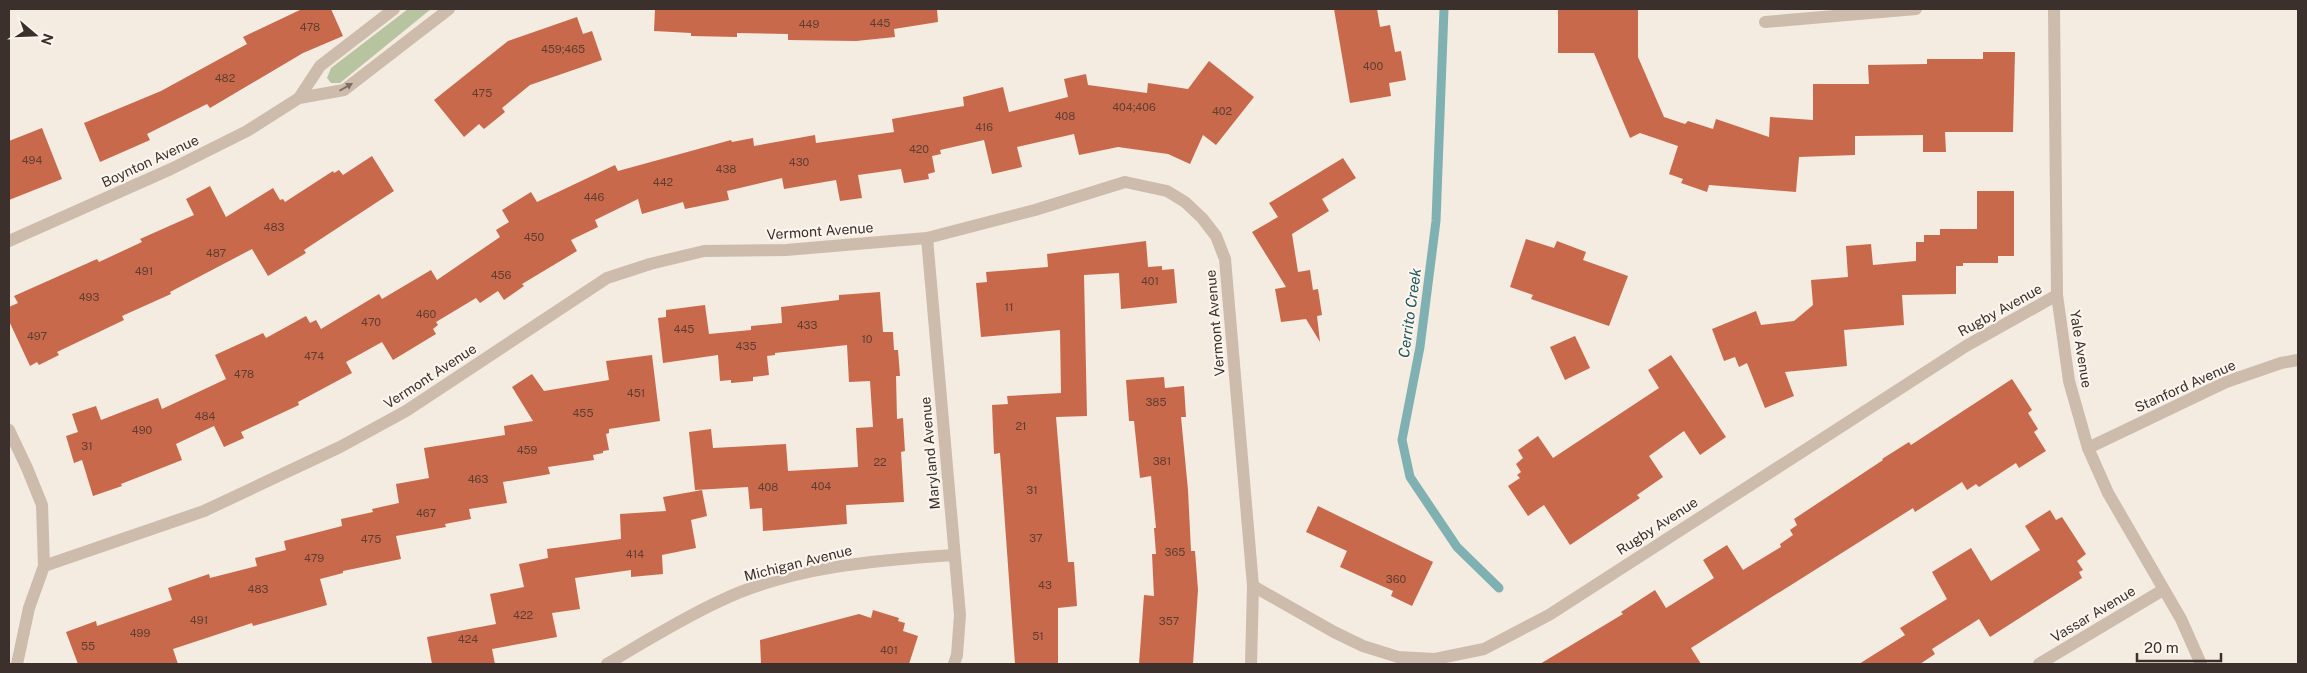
<svg xmlns="http://www.w3.org/2000/svg" width="2307" height="673" font-family="'Public Sans',sans-serif">
  <rect width="100%" height="100%" fill="#f4ebe1"/>
  <path fill="#b8c4a0" d="M408,9H431L340,83H331L327,78L331,68Z"/>
  <g fill="none" stroke-linecap="round" stroke-linejoin="round">
    <path stroke="#7fb0b2" stroke-width="9" d="M1444,9L1436,221L1420,347L1402,440L1410,477L1457,547L1499,588"/>
  </g>
  <g fill="#c8694b">
    <path d="M302,9H331L343,36L303,53L210,108L207,104L147,134L150,140L100,162L84,123L161,91L247,44L243,37Z"/>
    <path d="M655,9H937L938,22L894,29L895,37L856,41L788,40V34L737,33V37L691,36V33L654,31Z"/>
    <path d="M1334,9H1377L1380,27L1390,25L1395,52L1401,51L1406,80L1389,83L1391,96L1350,103Z"/>
    <path d="M1558,9H1638V57L1664,117L1685,124L1688,121L1713,129L1716,119L1769,137L1770,117L1813,120V84H1869L1868,65L1927,64V59H1983V52H2015L2013,132H1945L1946,152H1923V135L1855,136V155L1799,157L1796,192L1709,185L1707,192L1681,183L1683,179L1669,174L1678,146L1640,133L1630,138L1594,53H1558Z"/>
    <path d="M577,17L583,34L592,31L602,60L530,85L502,108L505,112L484,129L479,124L464,137L434,100L508,41Z"/>
    <path d="M1209,61L1254,97L1216,145L1203,135L1190,164L1168,154L1118,147L1079,155L1074,134L1017,147L1022,167L992,174L984,140L940,150L941,154L932,156L935,172L928,174L929,179L904,183L901,169L858,175L862,198L840,201L836,180L784,189L782,178L727,191L729,200L685,209L683,202L642,214L638,199L595,220L598,227L571,240L577,251L522,284L524,286L504,300L498,291L480,303L476,298L436,322L438,325L433,329L436,334L393,360L382,342L346,362L352,373L298,402L299,405L241,432L244,438L224,447L214,426L176,444L182,460L121,484L122,486L93,496L82,460L74,463L66,436L78,432L72,414L96,406L101,420L158,398L162,409L226,379L215,355L263,333L266,338L306,316L310,323L316,320L321,329L379,294L382,299L431,270L437,280L500,237L496,230L509,222L502,210L531,192L537,202L615,165L618,171L731,140L732,142L753,138L754,146L815,135L816,143L894,132L892,119L964,106L963,97L1003,87L1009,112L1068,97L1064,79L1086,74L1088,85L1147,93L1148,83L1188,89Z"/>
    <path d="M42,128L62,179L9,200V141Z"/>
    <path d="M372,156L394,191L304,250L306,253L268,276L252,249L170,292L171,294L122,316L124,320L57,352L59,355L39,365L37,362L30,366L9,321V307L18,303L14,296L97,259L99,262L142,242L140,239L194,215L186,199L210,186L226,217L273,188L280,200L283,199L285,202L333,171L334,173L339,170L343,175Z"/>
    <path d="M1343,158L1356,178L1322,199L1329,211L1292,234L1298,272L1310,270L1313,290L1318,289L1322,315L1317,316L1320,342L1306,319L1281,322L1275,289L1286,287L1252,232L1278,217L1269,203Z"/>
    <path d="M1977,191H2014V256H1998V263H1963V266H1956V294L1902,295L1904,325L1844,330L1847,366L1785,372L1794,396L1765,408L1747,363L1739,367L1735,357L1724,361L1712,329L1756,311L1761,325L1794,321L1813,305L1811,280L1848,277L1846,246L1871,244L1873,265L1916,261V242H1924V235H1940V229H1977Z"/>
    <path d="M1526,239L1554,248L1557,241L1586,252L1583,260L1628,276L1609,326L1531,299L1533,295L1510,287Z"/>
    <path d="M1146,241L1148,267L1162,266V270L1174,269L1177,303L1121,309L1119,273L1084,275L1087,416L1056,417L1068,562H1074L1077,606L1058,608V664H1015L1000,453L994,454L992,405L1008,404L1007,396L1061,393L1060,330L981,337L976,283L987,282L986,272L1048,267L1047,254Z"/>
    <path d="M880,292L883,332H893L894,350H898L900,376H896L897,419L903,418L905,451L901,452L904,502L846,505L847,524L763,531L762,508L750,509L748,487L695,490L689,432L711,429L713,448L786,444L788,471L858,467L856,428L873,427L870,381L849,382L847,345L775,353V355L767,356L769,375L753,377V381L731,383V380L720,381L718,355L663,363L658,318L666,317V310L705,305L709,334L751,330V326L782,323L781,307L839,300V295Z"/>
    <path d="M1575,336L1590,368L1565,380L1550,347Z"/>
    <path d="M652,355L660,421L609,429V433L606,434L609,450L603,451V453L593,455L594,460L548,467L550,474L503,482L507,503L469,509L471,519L445,524L446,527L396,536L401,559L343,571V573L320,579L327,605L253,626L252,623L173,649L178,664H78L66,632L96,621L97,626L172,600L168,588L209,574L210,578L257,566L255,558L286,550L284,541L342,526L341,519L373,512L372,509L399,503L396,484L429,478L424,448L505,435L504,426L533,421L512,387L532,374L544,391L609,380L606,361Z"/>
    <path d="M1671,355L1726,437L1700,455L1684,431L1649,456L1663,477L1637,495L1640,498L1570,545L1544,505L1528,516L1508,486L1520,478L1517,475L1521,472L1516,464L1523,458L1518,450L1538,436L1553,458L1659,388L1648,370Z"/>
    <path d="M1164,377L1165,388L1184,386L1186,417H1181L1188,490L1191,551H1195L1198,590L1193,664H1139L1144,595L1154,596L1152,554H1156L1154,528H1156L1151,476L1140,478L1134,421H1129L1126,380Z"/>
    <path d="M2012,379L2032,410L2028,413L2038,429L2034,432L2046,451L2019,468L2016,463L1979,487L1976,484L1967,490L1962,482L1915,512L1913,508L1691,648L1701,664H1540L1623,614L1621,612L1655,590L1666,608L1714,578L1703,560L1727,545L1743,570L1781,547L1780,544L1793,535L1790,530L1797,525L1794,519L1883,460L1882,459L1909,442L1911,445Z"/>
    <path d="M702,490L707,516L691,520L696,548L662,555L663,574L631,577V570L575,578L580,609L552,613L557,637L492,649L495,664H432L427,637L496,624L490,594L524,587L519,564L548,558L547,549L621,539L620,514L666,511L663,497Z"/>
    <path d="M1318,506L1433,562L1412,606L1391,596L1393,591L1340,567L1347,551L1306,532Z"/>
    <path d="M2050,510L2056,520L2062,517L2086,554L2077,561L2083,570L2079,572L2082,578L1990,637L1979,619L1932,649L1935,654L1920,664H1859L1905,635L1900,628L1947,599L1932,572L1971,548L1991,581L2040,550L2025,526Z"/>
    <path d="M873,610L899,618L898,621L905,623L903,631L918,636L909,664H761L760,640L859,614L871,618Z"/>
  </g>
  <g fill="none" stroke-linecap="round" stroke-linejoin="round">
    <g stroke="#cdbbac" stroke-width="12">
      <path d="M2054,9L2057,295L2069,381L2088,448L2108,493L2181,619L2201,664"/>
      <path d="M1765,22L1916,9"/>
      <path d="M299,98L320,66L394,9"/>
      <path d="M927,238L960,615L957,655L954,664"/>
      <path d="M9,241L171,169L247,131L299,98L344,90L449,9"/>
      <path d="M9,430L27,468L42,505L44,566L29,608L17,664"/>
      <path d="M2088,448L2226,382L2281,363L2298,360"/>
      <path d="M44,566L204,511L340,447L406,411L607,278L650,264L704,251L786,250L927,238L1035,210L1125,182L1167,191L1185,202L1202,218L1216,236L1225,259L1253,586L1251,664"/>
      <path d="M1253,586L1334,632L1363,646L1398,657L1435,659L1484,649L1549,615L1966,346L2057,295"/>
      <path d="M607,664C644,642 681,619 720,601C790,567 877,560 954,555"/>
      <path d="M2039,664L2163,590"/>
    </g>
  </g>
  <defs><path id="oneway-solid" d="M-6-.8H1V-3.2L6.5 0L1 3.2V.8H-6Z" transform="scale(1.25)"/></defs>
  <use fill="#7d6f65" href="#oneway-solid" transform="translate(346 87) rotate(-30)"/>
  <g text-anchor="middle" stroke-width="4.5" stroke-linejoin="round" paint-order="stroke">
    <g font-size="11" fill="#5e3e33">
      <text x="880" y="27">445</text>
      <text x="809" y="28">449</text>
      <text x="310" y="31">478</text>
      <text x="563" y="53">459;465</text>
      <text x="1373" y="70">400</text>
      <text x="225" y="82">482</text>
      <text x="482" y="97">475</text>
      <text x="1134" y="111">404;406</text>
      <text x="1222" y="115">402</text>
      <text x="1065" y="120">408</text>
      <text x="984" y="131">416</text>
      <text x="919" y="153">420</text>
      <text x="32" y="164">494</text>
      <text x="799" y="166">430</text>
      <text x="726" y="173">438</text>
      <text x="663" y="186">442</text>
      <text x="594" y="201">446</text>
      <text x="274" y="231">483</text>
      <text x="534" y="241">450</text>
      <text x="216" y="257">487</text>
      <text x="144" y="275">491</text>
      <text x="501" y="279">456</text>
      <text x="1150" y="285">401</text>
      <text x="89" y="301">493</text>
      <text x="1009" y="311">11</text>
      <text x="426" y="318">460</text>
      <text x="371" y="326">470</text>
      <text x="807" y="329">433</text>
      <text x="684" y="333">445</text>
      <text x="37" y="340">497</text>
      <text x="867" y="343">10</text>
      <text x="746" y="350">435</text>
      <text x="314" y="360">474</text>
      <text x="244" y="378">478</text>
      <text x="636" y="397">451</text>
      <text x="1156" y="406">385</text>
      <text x="583" y="417">455</text>
      <text x="205" y="420">484</text>
      <text x="1021" y="430">21</text>
      <text x="142" y="434">490</text>
      <text x="87" y="450">31</text>
      <text x="527" y="454">459</text>
      <text x="1162" y="465">381</text>
      <text x="880" y="466">22</text>
      <text x="478" y="483">463</text>
      <text x="821" y="490">404</text>
      <text x="768" y="491">408</text>
      <text x="1032" y="494">31</text>
      <text x="426" y="517">467</text>
      <text x="1036" y="542">37</text>
      <text x="371" y="543">475</text>
      <text x="1175" y="556">365</text>
      <text x="635" y="558">414</text>
      <text x="314" y="562">479</text>
      <text x="1396" y="583">360</text>
      <text x="1045" y="589">43</text>
      <text x="258" y="593">483</text>
      <text x="523" y="619">422</text>
      <text x="199" y="624">491</text>
      <text x="1169" y="625">357</text>
      <text x="140" y="637">499</text>
      <text x="1038" y="640">51</text>
      <text x="468" y="643">424</text>
      <text x="88" y="650">55</text>
      <text x="889" y="654">401</text>
    </g>
    <g font-size="14" fill="#3b302b" stroke="#fbf5ee">
      <text transform="translate(150 161) rotate(-25)" y="5">Boynton Avenue</text>
      <text transform="translate(820 231) rotate(-4)" y="5">Vermont Avenue</text>
      <text transform="translate(2000 310) rotate(-29)" y="5">Rugby Avenue</text>
      <text transform="translate(1215 323) rotate(-95)" y="5">Vermont Avenue</text>
      <text transform="translate(2081 349) rotate(81)" y="5">Yale Avenue</text>
      <text transform="translate(430 376) rotate(-33)" y="5">Vermont Avenue</text>
      <text transform="translate(2185 386) rotate(-24)" y="5">Stanford Avenue</text>
      <text transform="translate(930 453) rotate(-95)" y="5">Maryland Avenue</text>
      <text transform="translate(1657 526) rotate(-33)" y="5">Rugby Avenue</text>
      <text transform="translate(798 563) rotate(-14)" y="5">Michigan Avenue</text>
      <text transform="translate(2093 614) rotate(-31)" y="5">Vassar Avenue</text>
    </g>
    <g font-size="15" font-style="italic" fill="#1f5a5e" stroke="#fbf5ee">
      <text transform="translate(1410 313) rotate(-82)" y="5">Cerrito Creek</text>
    </g>
  </g>
  <rect width="2307" height="673" fill="none" stroke="#3b302b" stroke-width="20"/>
  <g transform="translate(35 35) rotate(109)" stroke="#fbf5ee" stroke-width="4" paint-order="stroke">
  <path d="M0-4L9 19L0 12L-9 19Z" fill="#3b302b"/>
  <text y="-8" font-size="14" font-weight="bold" text-anchor="middle" fill="#3b302b">N</text>
  </g>
  <path d="M2137 653v8h84v-8" fill="none" stroke="#3b302b" stroke-width="2.5"/>
  <text x="2144" y="653" font-size="15" fill="#3b302b" stroke="#fbf5ee" stroke-width="4" paint-order="stroke">20 m</text>
</svg>
